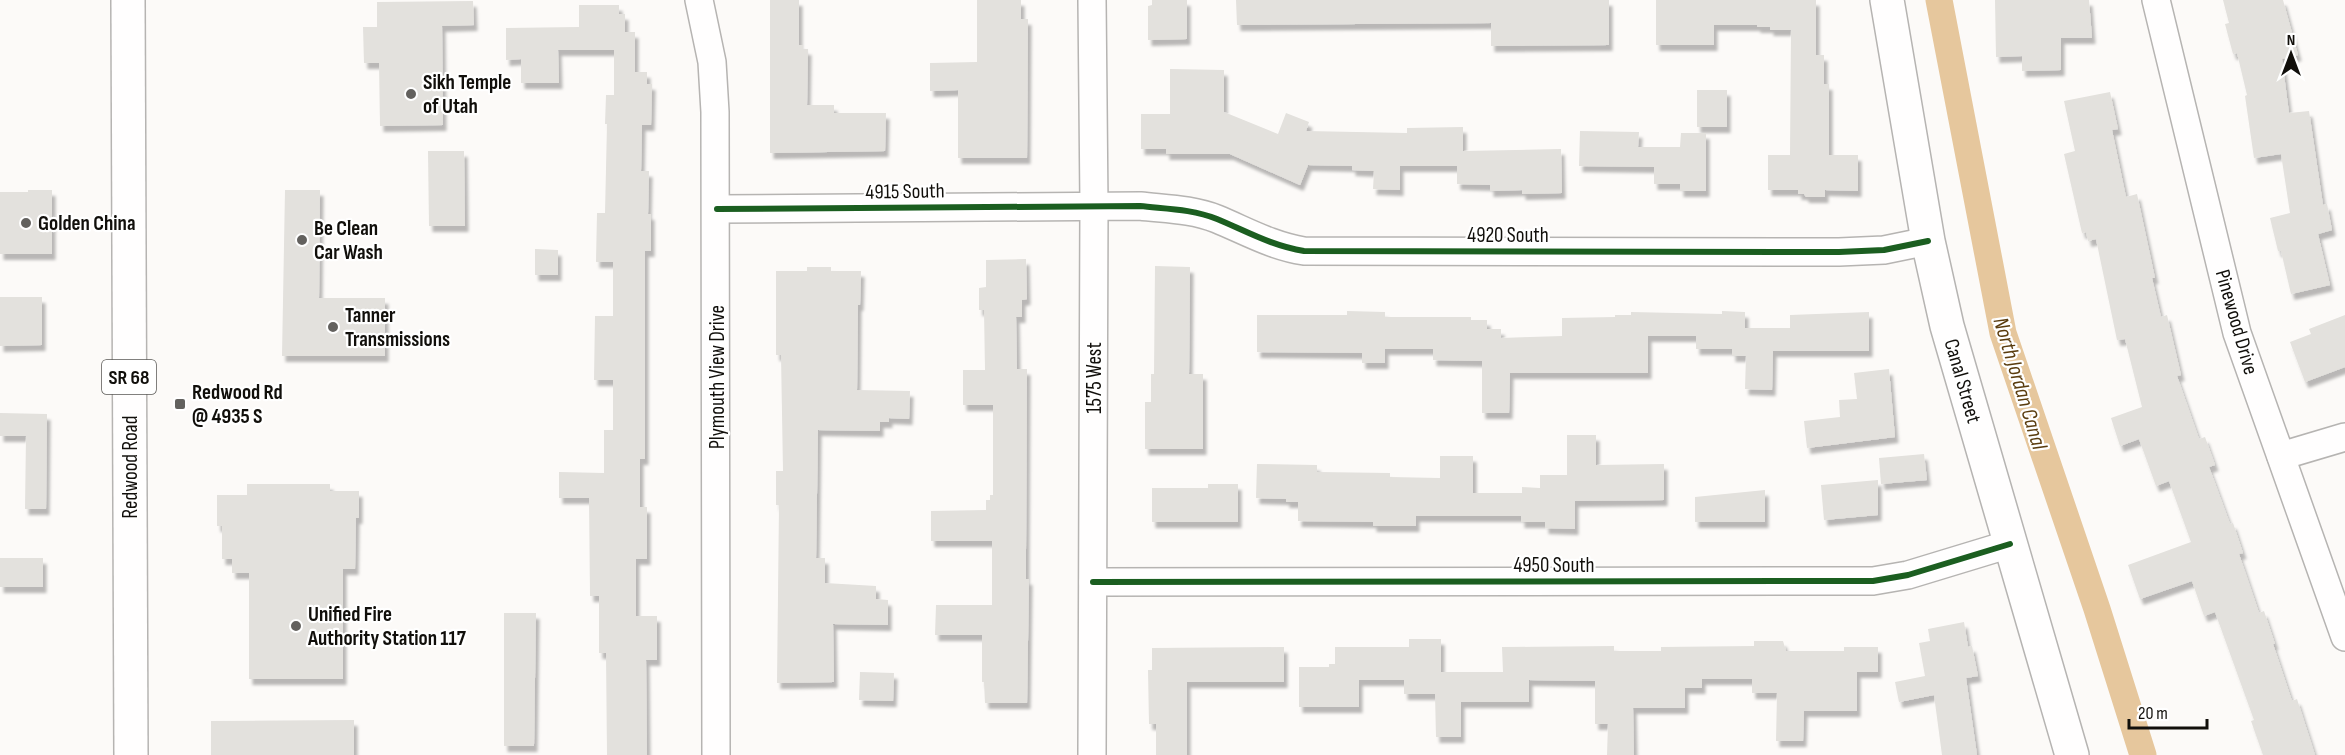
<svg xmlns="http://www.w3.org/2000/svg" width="2345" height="755" font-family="'Sofia Sans Condensed',sans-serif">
  <defs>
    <filter id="shadow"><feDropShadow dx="3.5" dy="6" stdDeviation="1.5" flood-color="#0004"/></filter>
  </defs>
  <rect width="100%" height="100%" fill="#fcfaf8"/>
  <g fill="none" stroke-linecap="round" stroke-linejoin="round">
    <path stroke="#e6c79d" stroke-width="27" d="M1939,0L2003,333L2097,609L2143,755"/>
  </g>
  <g fill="#e3e1dd" filter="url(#shadow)">
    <path d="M770,0H799V45H803V49H808L807,105H834V113H886L885,151L770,153Z"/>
    <path d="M977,0H1021V19H1028L1027,158H958V90L930,91V63L977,62Z"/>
    <path d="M1152,0H1187V39L1148,40V6L1152,5Z"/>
    <path d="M1236,0H1609V45L1491,46V23L1237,25Z"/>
    <path d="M1656,0H1816V55H1824V84H1829V155H1858V191L1825,190V197H1806L1804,194H1798V190H1768V155H1790L1791,30H1770V27H1757V25H1714V45H1656Z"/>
    <path d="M1995,0H2089L2092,38H2061V70L2022,71V56L1996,57Z"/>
    <path d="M2223,0H2283L2298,55L2282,59L2289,113L2309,111L2323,205L2327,204L2332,230L2318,234L2330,285L2291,294L2281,251H2278L2270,218L2290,213L2281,154L2254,158L2245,96L2247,95L2237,53L2233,54L2225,24L2229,23Z"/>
    <path d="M473,1L474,25L442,26L443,125L380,126L379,63H364L363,27H377V2Z"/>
    <path d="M579,5H619V14H625V32H635V72H647V84H652L651,125H642L641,171H649L648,214H651V251H645V459H640V507H647V559H636V616H657V660H646L647,755H607L606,653H599V596H590L589,498H559V472L604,473V430H613V380H594L595,316H613V262H596L597,213H605L607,124H605L606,95H614V50H558L559,83H521V59L506,60V28L579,27Z"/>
    <path d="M1170,69L1224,70V112L1278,134L1286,113L1309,122L1306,131L1407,133V128L1463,127V151L1561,149L1562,193L1522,194V190L1490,191V185L1457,184V166H1400V190L1373,189L1374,171L1352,170V166L1308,165L1300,185L1230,154H1166V149H1141V114H1170Z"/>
    <rect x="1697" y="90" width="30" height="37"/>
    <path d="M2110,92L2118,129L2112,130L2126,197L2137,194L2155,278H2152L2161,317L2167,315L2181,375L2177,376L2199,439L2205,437L2215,465L2209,467L2230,524L2233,523L2243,553L2239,554L2259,613L2264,611L2275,644H2273L2292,701L2297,699L2315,755H2263L2251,721L2254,720L2215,612L2204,616L2192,581L2140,599L2128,565L2191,542L2169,481L2156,486L2139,439L2120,446L2111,418L2142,407L2125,339L2117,340L2096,239L2088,241L2086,232L2082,233L2064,154L2075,151L2064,101Z"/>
    <path d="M1580,131L1639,132L1638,147H1680L1681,133H1706V191H1680V184H1654V167L1579,166Z"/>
    <path d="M428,151H464L465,226H429Z"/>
    <path d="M28,190H52V254H0V192H28Z"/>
    <path d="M285,190H320L319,298H385V356H282Z"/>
    <path d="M535,249L558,250V275H535Z"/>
    <path d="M1026,259L1027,299L1022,300V317H1016L1017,369H1027L1026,550V579H1029L1027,703H985L984,682H982V635H935L936,605H992V541H931V511L986,510V500H990V495H993V405H963V370H985L984,310H979V288L986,287V260Z"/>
    <path d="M1155,266L1190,267L1189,374H1203V449H1145V402H1151V374H1154Z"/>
    <path d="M807,267H831V271H861L860,305H858L857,390L910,391L909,419L889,418V422H880V431L818,430L816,558H825V583L876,586V599L888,600V625L833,624L834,682L777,683L779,505H776V471H783L781,355H776V271H807Z"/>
    <path d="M0,297H42V345L0,346Z"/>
    <path d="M1347,311L1385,312V317H1471V320H1487V329H1501V338L1562,336V318L1615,317V315H1631V312L1722,314V311L1745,312V328H1790V315L1869,312V351H1773L1772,390L1745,389L1746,356H1732V349H1696V336H1648V373H1510L1509,413H1482V361L1433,360V349H1385V363H1362V353L1257,352V315H1347Z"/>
    <path d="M2345,315V367L2305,382L2290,342L2311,334L2309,329Z"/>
    <path d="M1889,369L1895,437L1807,448L1804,421L1840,417L1839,400L1857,399L1854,373Z"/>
    <path d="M0,413L47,414L46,509H25L26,436H0Z"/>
    <path d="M1567,435H1596V465L1664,464V500L1575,501V529L1545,528V522H1521V516H1416V526H1373V522L1298,521V502H1286V499L1256,498L1257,464L1317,465V472L1390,473V477L1440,478V456H1473V493H1522V487L1540,488V475H1567Z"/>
    <path d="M1924,454L1927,480L1881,484L1879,458Z"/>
    <path d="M1878,480V515L1824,520L1821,485Z"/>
    <path d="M247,484H330V491H359V518H356L355,569H343V679H249V573H232V559H222V526H217V495H247Z"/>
    <path d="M1208,484H1238V522H1152V488H1208Z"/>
    <path d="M1765,490V522H1695V497Z"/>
    <rect x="0" y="558" width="43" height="29"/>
    <path d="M504,613H536L534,746H504Z"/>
    <path d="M1964,622L1968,647L1972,646L1978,676L1966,678L1977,755H1942L1934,695L1899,702L1895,682L1925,676L1919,643L1930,641L1928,629Z"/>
    <path d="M1409,639H1441V672H1503L1502,647L1614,646V651H1661V647L1754,646V641H1783L1786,651H1844V647H1878V672H1857V711H1804L1803,741H1776L1777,693H1752V679H1702V688H1685V708H1633L1634,755H1607L1608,724H1595V681L1529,680V702H1461V737H1436L1435,694H1404V680H1359V707H1299V667H1329V664H1335V647H1409Z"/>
    <path d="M1284,647V682H1187V755H1156V724H1149L1148,670H1152V648Z"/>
    <path d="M860,672L894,673L893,701L859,700Z"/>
    <path d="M354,720V755H211V721Z"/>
  </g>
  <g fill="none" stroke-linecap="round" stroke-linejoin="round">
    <g stroke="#b6b4b2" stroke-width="30">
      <g id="street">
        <path d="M699,0L712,62L715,112L716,755"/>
        <path d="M2156,0L2237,333L2345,637"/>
        <path d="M717,209L1140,206C1166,209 1192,209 1217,219C1246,231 1272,246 1304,251L1839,252L1884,250L1928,241"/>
        <path d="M2281,456L2345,437"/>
        <path d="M1093,582L1873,581L1908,575L2010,544"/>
        <path d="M1092,755L1094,205L1092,0"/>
      </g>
    </g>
    <g stroke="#b6b4b2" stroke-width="36">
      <path id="secondary" d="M1887,0L1928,241L1947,326L2072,755"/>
    </g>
    <g stroke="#b6b4b2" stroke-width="36">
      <path id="primary" d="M128,0L131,755"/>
    </g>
    <use href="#street" stroke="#fffefe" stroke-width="27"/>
    <use href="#secondary" stroke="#fffefe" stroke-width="33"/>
    <use href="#primary" stroke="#fffefe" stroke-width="33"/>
    <g stroke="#fff" stroke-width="10">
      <g id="cycleway">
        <path d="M717,209L1140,206C1166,209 1192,209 1217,219C1246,231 1272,246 1304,251L1839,252L1884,250L1928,241"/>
        <path d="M1093,582L1873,581L1908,575L2010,544"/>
      </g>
    </g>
    <use href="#cycleway" stroke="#1b5e20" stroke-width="6"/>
  </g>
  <g fill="#63615e" stroke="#fff" stroke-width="2">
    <circle cx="411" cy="94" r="6"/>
    <circle cx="26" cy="223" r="6"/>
    <circle cx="302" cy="240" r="6"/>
    <circle cx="333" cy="327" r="6"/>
    <rect x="174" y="398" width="12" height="12" rx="3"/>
    <circle cx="296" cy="626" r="6"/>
  </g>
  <g text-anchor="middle" stroke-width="4.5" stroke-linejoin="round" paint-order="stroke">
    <rect fill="#fff" stroke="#585754" stroke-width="1.5" x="102" y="360" width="54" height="34" rx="4.5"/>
    <g font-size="20" font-weight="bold" fill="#110f0b">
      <text x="129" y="384">SR 68</text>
    </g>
    <g font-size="21" font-weight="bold" fill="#110f0b" stroke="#fff" text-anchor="start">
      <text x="423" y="89">Sikh Temple<tspan x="423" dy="24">of Utah</tspan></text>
      <text x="38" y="230">Golden China</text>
      <text x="314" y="235">Be Clean<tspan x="314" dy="24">Car Wash</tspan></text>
      <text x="345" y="322">Tanner<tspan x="345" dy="24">Transmissions</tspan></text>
      <text x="192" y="399">Redwood Rd<tspan x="192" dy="24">@ 4935 S</tspan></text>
      <text x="308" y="621">Unified Fire<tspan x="308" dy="24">Authority Station 117</tspan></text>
    </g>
    <g font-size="21" fill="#110f0b" stroke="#fff">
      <text transform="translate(905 191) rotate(-1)" y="7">4915 South</text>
      <text x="1508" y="242">4920 South</text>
      <text transform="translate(2237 322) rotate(74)" y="7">Pinewood Drive</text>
      <text transform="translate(717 377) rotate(-90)" y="7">Plymouth View Drive</text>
      <text transform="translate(1094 378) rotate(-90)" y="7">1575 West</text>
      <text transform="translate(1963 381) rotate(74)" y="7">Canal Street</text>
      <text transform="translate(130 467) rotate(-90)" y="7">Redwood Road</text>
      <text x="1554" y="572">4950 South</text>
    </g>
    <g font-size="22" font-style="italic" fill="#5a3c0e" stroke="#fff">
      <text transform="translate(2021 383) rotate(73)" y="8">North Jordan Canal</text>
    </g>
  </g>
  <g transform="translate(2291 54)" stroke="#ffffff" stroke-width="4.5" paint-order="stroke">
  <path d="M0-4.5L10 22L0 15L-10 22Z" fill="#110f0b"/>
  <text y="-9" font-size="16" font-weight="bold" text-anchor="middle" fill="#110f0b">N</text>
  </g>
  <path d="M2129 719v9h78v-9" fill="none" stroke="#110f0b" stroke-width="3"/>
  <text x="2138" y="719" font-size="18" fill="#110f0b" stroke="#ffffff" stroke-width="4.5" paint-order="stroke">20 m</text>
</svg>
